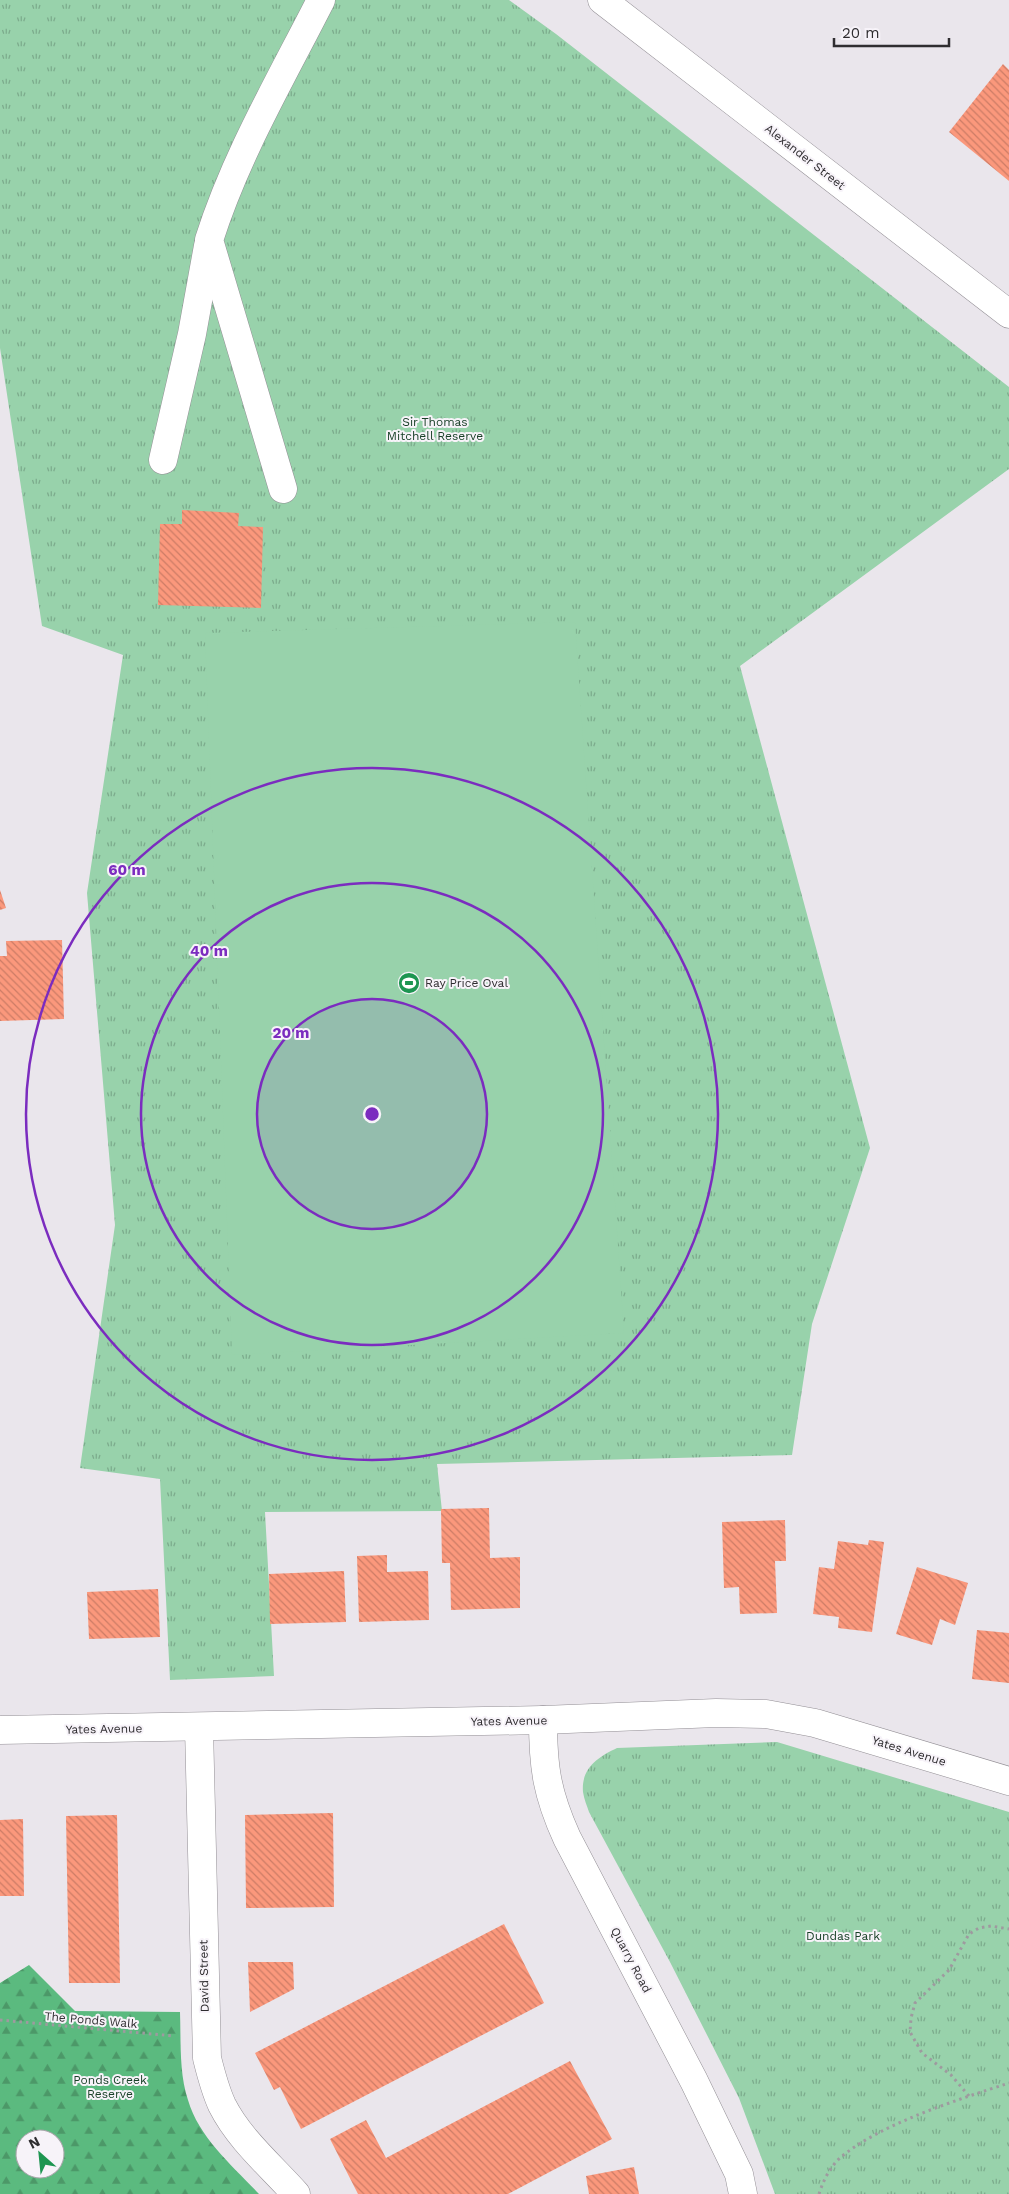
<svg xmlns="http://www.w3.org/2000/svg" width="1009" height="2194" font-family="'Work Sans',sans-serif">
  <defs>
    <pattern id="forest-firs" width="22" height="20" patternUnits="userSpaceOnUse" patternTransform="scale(1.25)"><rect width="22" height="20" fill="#5bba7f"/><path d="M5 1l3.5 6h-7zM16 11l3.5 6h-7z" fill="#4c9868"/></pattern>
    <pattern id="park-tufts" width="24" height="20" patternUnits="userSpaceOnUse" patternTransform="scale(1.25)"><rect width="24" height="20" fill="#98d2ab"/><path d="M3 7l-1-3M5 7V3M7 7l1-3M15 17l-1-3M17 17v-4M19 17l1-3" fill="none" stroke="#7cab8c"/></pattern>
    <pattern id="building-back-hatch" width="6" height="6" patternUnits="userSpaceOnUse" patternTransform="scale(1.25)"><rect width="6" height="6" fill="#fb987c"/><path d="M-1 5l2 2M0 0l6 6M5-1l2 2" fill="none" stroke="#cc7c66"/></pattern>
  </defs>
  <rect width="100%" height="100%" fill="#eae6ec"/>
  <path fill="url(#forest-firs)" fill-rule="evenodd" d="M29,1965L75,2011L180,2012C181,2041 179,2073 188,2100C199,2138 233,2166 259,2194H0V1983ZM25,2139H55V2169H25Z"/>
  <g fill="url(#park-tufts)">
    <path d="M0,0H509L556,34L1009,387V469L740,666L870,1148L812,1324L792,1455L437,1464L442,1511L265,1512L274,1676L170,1680L160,1479L80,1468L115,1225L87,893L123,655L42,626L0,348Z"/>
    <path d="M777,1742L1009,1812V2194H775L739,2098L670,1962L589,1812C587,1806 584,1799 583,1792C581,1768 598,1757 617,1748Z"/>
  </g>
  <path fill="#98d2ab" d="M575,622L624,1333L232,1355L205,633Z"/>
  <g fill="url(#building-back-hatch)">
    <path d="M1003,64L1009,70V181L949,132Z"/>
    <path d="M182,510L239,513L238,526L263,527L261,608L158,605L160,524H182Z"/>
    <path d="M0,890L6,908L0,910Z"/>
    <path d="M62,940L64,1019L0,1021V956H7L6,941Z"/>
    <path d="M489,1508L490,1558L520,1557V1608L451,1610L450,1563H442L441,1509Z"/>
    <path d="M785,1520L786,1561H775L777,1613L740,1614L739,1587L724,1588L722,1522Z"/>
    <path d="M869,1540L884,1542L872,1632L838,1628L839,1617L813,1614L819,1567L834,1569L838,1541L868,1545Z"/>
    <path d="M387,1555V1572L428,1571L429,1620L359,1622L357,1556Z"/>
    <path d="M917,1567L968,1583L955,1625L940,1619L932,1645L896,1634Z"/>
    <path d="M344,1571L346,1622L270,1624L269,1574Z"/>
    <path d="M158,1589L160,1637L89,1639L87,1592Z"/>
    <path d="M977,1630L1009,1633V1683L972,1679Z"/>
    <path d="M333,1813L334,1907L246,1908L245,1815Z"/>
    <path d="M117,1815L120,1983H69L66,1816Z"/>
    <path d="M23,1819L24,1896H0V1820Z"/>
    <path d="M504,1924L544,2003L301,2129L280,2087L274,2090L255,2053Z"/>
    <path d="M248,1962H293L294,1989L250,2012Z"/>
    <path d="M570,2061L612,2139L508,2194H358L330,2139L366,2120L386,2158Z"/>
    <path d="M634,2167L639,2194H589L586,2176Z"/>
  </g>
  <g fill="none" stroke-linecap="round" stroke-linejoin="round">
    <g stroke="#938f95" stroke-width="29">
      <g id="minor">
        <path d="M602,0L1009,314"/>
        <path d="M163,460L192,334L208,246"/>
        <path d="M283,489L209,240C236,155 281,79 321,0"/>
        <path d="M543,1720C543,1768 547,1794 567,1838L694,2081L739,2174L743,2194"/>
        <path d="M199,1727L207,2058C211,2074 215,2090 222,2105C239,2139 271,2166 296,2194"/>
        <path d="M0,1730L543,1720L716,1713L766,1714L815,1723L1009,1781"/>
      </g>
    </g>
    <g stroke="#9e9a9f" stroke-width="3" stroke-dasharray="2.5 4" stroke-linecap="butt">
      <path d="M0,2020L174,2036"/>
      <path d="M969,2096L951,2075L922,2053L910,2032L911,2018L915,2003L949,1970L969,1934L979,1928L991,1926L1009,1929"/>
      <path d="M819,2194C823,2181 830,2167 840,2158C879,2124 960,2099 1009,2083"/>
    </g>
    <use href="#minor" stroke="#fff" stroke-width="28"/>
  </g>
  <circle cx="372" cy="1114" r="115" fill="#7b2cbf" fill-opacity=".12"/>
  <g fill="none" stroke="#7b2cbf" stroke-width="2.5">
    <circle cx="372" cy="1114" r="115"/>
    <circle cx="372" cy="1114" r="231"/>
    <circle cx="372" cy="1114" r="346"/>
  </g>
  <defs>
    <g id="stadium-disc" transform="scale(1.125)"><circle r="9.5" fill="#1d9551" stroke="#f7f3f9"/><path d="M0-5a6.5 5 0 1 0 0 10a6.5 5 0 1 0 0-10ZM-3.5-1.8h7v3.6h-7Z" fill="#fff"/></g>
  </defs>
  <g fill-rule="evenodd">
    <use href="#stadium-disc" x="409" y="983"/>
  </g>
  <g text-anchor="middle" stroke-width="4" stroke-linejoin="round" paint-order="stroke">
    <g font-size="12" fill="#2f2d30" stroke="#f7f3f9">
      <text transform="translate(805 157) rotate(38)" y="4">Alexander Street</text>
      <text transform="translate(509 1721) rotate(-1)" y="4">Yates Avenue</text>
      <text transform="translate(104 1729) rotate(-1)" y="4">Yates Avenue</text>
      <text transform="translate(909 1751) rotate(17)" y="4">Yates Avenue</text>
      <text transform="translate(631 1960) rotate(62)" y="4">Quarry Road</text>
      <text transform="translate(204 1976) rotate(-91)" y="4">David Street</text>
      <text transform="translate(91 2020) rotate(5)" y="4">The Ponds Walk</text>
    </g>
    <g font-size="12" fill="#194128" stroke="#f7f3f9">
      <text x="435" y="426">Sir Thomas<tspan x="435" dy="14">Mitchell Reserve</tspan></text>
      <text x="843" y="1940">Dundas Park</text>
      <text x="110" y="2084">Ponds Creek<tspan x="110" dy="14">Reserve</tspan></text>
    </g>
    <g font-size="12" fill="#2f2d30" stroke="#f7f3f9" text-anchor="start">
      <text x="425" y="987">Ray Price Oval</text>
    </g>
  </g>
  <circle cx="372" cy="1114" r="8" fill="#7b2cbf" stroke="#f7f3f9" stroke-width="2.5"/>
  <g font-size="15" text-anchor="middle" font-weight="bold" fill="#7b2cbf" stroke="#f7f3f9" stroke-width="4" stroke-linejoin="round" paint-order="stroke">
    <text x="127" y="875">60 m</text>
    <text x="209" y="956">40 m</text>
    <text x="291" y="1038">20 m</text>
  </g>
  <g transform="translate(40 2154) rotate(333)"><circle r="24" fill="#f7f3f9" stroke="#a7a4a9"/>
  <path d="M0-4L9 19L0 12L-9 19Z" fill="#1d9551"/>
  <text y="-8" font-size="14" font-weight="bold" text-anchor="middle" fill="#2f2d30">N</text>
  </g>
  <path d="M834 38v8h115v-8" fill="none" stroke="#2f2d30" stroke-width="2.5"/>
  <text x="842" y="38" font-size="15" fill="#2f2d30" stroke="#f7f3f9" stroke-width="4" paint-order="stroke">20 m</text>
</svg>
